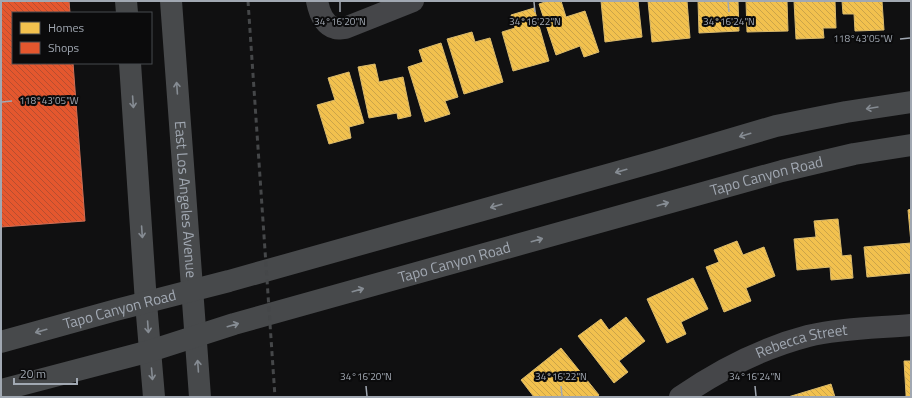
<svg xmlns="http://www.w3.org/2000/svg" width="912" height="398" font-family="'Titillium Web',sans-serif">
  <defs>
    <pattern id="homes-back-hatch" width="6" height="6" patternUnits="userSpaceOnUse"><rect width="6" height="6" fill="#f2c14e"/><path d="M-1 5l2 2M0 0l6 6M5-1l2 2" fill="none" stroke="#cba449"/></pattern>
    <pattern id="shops-back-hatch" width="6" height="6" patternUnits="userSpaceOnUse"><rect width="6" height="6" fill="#e4572e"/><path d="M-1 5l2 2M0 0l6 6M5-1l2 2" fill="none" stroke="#b74e30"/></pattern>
  </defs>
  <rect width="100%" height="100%" fill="#101011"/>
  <g fill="url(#homes-back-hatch)" stroke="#daba6c">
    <path d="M548,1H561L566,17L585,11L599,52L584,57L580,46L556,55L539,4Z"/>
    <path d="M601,1H638L642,37L605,42Z"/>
    <path d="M648,1H687L690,38L652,42Z"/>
    <path d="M698,1H738L739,31L699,33Z"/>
    <path d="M746,1H787L788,31L747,32Z"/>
    <path d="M794,1H835L836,28H823L824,38L796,39Z"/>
    <path d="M842,1H882L884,30L855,31L854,14H843Z"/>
    <path d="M534,8L549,61L513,71L502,32L515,28L511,15Z"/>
    <path d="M472,32L475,42L490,38L503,82L464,94L447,39Z"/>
    <path d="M441,43L458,97L445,101L450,114L425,122L408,67L423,62L419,50Z"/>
    <path d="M375,64L379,82L403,77L411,116L398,119L397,113L369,118L358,67Z"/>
    <path d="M349,72L364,123L349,127L351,138L329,144L317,105L335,100L328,78Z"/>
    <path d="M911,209V273L867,277L864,247L911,243L908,210Z"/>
    <path d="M838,219L842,256L851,255L853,278L831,280L830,267L797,270L794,239L816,237L814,221Z"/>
    <path d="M737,241L743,255L764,247L775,276L746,288L751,301L724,312L706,267L719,262L714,250Z"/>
    <path d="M693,278L708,309L681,322L686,334L667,343L647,299Z"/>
    <path d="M626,317L645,341L619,361L628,372L614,383L578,336L601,319L609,330Z"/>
    <path d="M561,348L599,395L597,397H580L579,396L577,397H534L521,380Z"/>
    <path d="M904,361H911V397H906V394Z"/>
    <path d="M831,384L835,397H788Z"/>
  </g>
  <path fill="url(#shops-back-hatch)" stroke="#d06f56" d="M1,1H69L70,13H13V63H73L85,221L1,227Z"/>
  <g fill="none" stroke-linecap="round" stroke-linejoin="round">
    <g stroke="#454649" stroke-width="22">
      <path d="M317,1C319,11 324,25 335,28C338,29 342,28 345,28L413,1"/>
      <path id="s1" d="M680,397C719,370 762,348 808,336C841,328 877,328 911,325"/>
    </g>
    <g stroke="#47494b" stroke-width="22">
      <path d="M126,1L127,13"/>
      <path id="s2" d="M171,1L200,397"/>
      <path d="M130,63L146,303L154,397"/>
      <path id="s3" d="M1,342L116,310L229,281L657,161L776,126L846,112L911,102"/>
      <path id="s4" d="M1,390L150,351L234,324L782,171L854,154L911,145"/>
    </g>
    <path stroke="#454749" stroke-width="3" stroke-dasharray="5 4" stroke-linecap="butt" d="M248,1L275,397"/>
  </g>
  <defs><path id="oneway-shaft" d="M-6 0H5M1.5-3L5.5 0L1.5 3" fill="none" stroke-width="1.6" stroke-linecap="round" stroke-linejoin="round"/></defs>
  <g stroke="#868c93">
    <use href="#oneway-shaft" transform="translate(177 88) rotate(-94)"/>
    <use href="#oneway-shaft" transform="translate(133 102) rotate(86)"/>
    <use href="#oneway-shaft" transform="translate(872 108) rotate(171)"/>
    <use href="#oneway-shaft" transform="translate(745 135) rotate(163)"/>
    <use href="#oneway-shaft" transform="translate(621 171) rotate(164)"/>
    <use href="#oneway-shaft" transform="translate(663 204) rotate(-16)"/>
    <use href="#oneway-shaft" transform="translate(496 206) rotate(164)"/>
    <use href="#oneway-shaft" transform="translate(142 232) rotate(86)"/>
    <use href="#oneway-shaft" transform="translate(537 240) rotate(-16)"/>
    <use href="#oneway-shaft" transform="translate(358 290) rotate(-16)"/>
    <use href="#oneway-shaft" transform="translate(233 325) rotate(-16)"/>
    <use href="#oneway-shaft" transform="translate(148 327) rotate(86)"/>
    <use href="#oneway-shaft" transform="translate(41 331) rotate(164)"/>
    <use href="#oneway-shaft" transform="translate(198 366) rotate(-94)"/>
    <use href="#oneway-shaft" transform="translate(152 374) rotate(85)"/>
  </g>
  <path fill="none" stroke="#a1a8b2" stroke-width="1.5" d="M340,2V12M534,2L535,12M728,2L729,12M900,39L910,38M2,102L12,101M366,386L367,396M561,386L562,396M755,386L756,396"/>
  <g text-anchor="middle" stroke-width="4" stroke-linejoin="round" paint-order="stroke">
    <g font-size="15" fill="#a1a8b2" stroke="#0b0b0c">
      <text dy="5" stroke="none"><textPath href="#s4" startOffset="795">Tapo Canyon Road</textPath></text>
      <text dy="5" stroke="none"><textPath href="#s2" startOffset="199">East Los Angeles Avenue</textPath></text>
      <text dy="5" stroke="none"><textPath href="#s4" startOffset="471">Tapo Canyon Road</textPath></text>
      <text dy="5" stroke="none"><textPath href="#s3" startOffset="123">Tapo Canyon Road</textPath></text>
      <text dy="5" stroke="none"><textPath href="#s1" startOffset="135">Rebecca Street</textPath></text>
    </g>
  </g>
  <g font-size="10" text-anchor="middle" fill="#a1a8b2" stroke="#0b0b0c" stroke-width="4" stroke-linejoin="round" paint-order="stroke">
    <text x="340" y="25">34°16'20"N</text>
    <text x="535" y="25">34°16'22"N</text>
    <text x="729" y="25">34°16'24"N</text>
    <text x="863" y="42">118°43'05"W</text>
    <text x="49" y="104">118°43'05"W</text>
    <text x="366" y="380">34°16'20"N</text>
    <text x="561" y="380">34°16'22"N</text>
    <text x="755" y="380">34°16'24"N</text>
  </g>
  <rect width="912" height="398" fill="none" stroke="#a1a8b2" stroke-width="4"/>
  <rect x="12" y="12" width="140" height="52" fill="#0b0b0c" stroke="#474a4e"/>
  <rect x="20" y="22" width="20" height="12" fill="#f2c14e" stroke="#474a4e"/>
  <text x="48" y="32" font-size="12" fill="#a1a8b2">Homes</text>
  <rect x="20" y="42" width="20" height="12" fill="#e4572e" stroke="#474a4e"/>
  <text x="48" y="52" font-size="12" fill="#a1a8b2">Shops</text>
  <path d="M14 378v6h63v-6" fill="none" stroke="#a1a8b2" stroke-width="2"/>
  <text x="20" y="378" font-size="12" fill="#a1a8b2" stroke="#0b0b0c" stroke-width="3" paint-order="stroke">20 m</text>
</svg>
